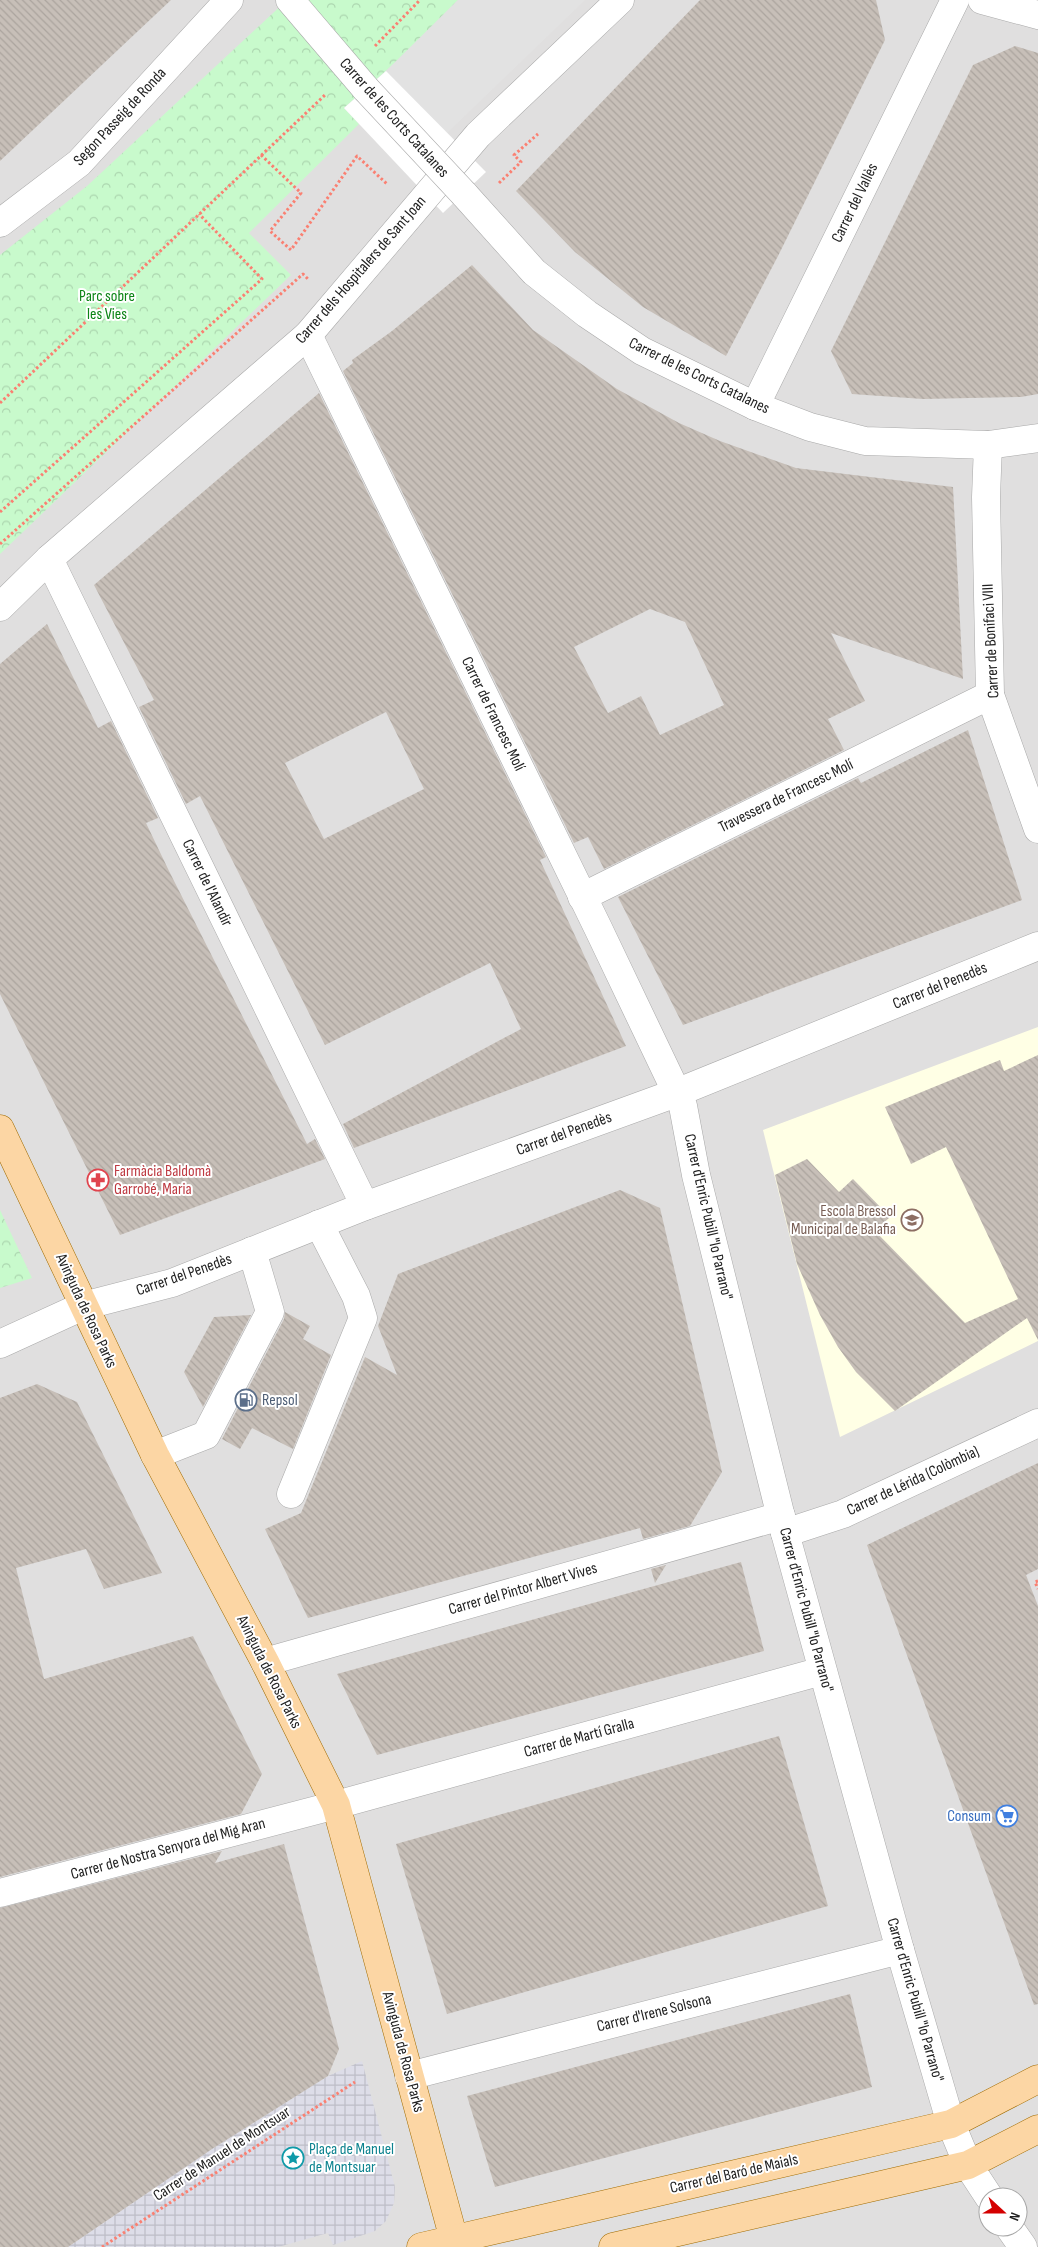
<svg xmlns="http://www.w3.org/2000/svg" width="1038" height="2247" font-family="'Sofia Sans Condensed',sans-serif">
<style>
.residential{fill:#e0dfdf;fill-rule:evenodd}
.education{fill:#ffffe5}
.park{fill:url(#park-crowns)}
.parking{fill:#e2e2e2}
.plaza{fill:url(#plaza-grid)}
.pier{fill:#fff}
.building{fill:url(#building-back-hatch);fill-rule:evenodd}
.lines{fill:none;stroke-linecap:round;stroke-linejoin:round}
.minor-casing{stroke:#a9a9a9;stroke-width:29}
.major-casing{stroke:#a06b00;stroke-width:29}
.path{stroke:#fa8072;stroke-width:3;stroke-dasharray:2.5 2.5;stroke-linecap:butt}
.minor{stroke:#fff;stroke-width:28}
.major{stroke:#fcd6a4;stroke-width:28}
.minor-bridge-casing{stroke:#a9a9a9;stroke-width:29;stroke-linecap:butt}
.minor-bridge{stroke:#fff;stroke-width:28}
.labels{text-anchor:middle;dominant-baseline:central;stroke-width:4;stroke-linejoin:round;paint-order:stroke}
.street-label{font-size:16px;fill:#222;stroke:#fff}
.park-label{font-size:16px;fill:#0c8416;stroke:#fff}
.health-label{font-size:16px;fill:#be3a42;stroke:#fff;text-anchor:start}
.education-label{font-size:16px;fill:#785e54;stroke:#fff;text-anchor:end}
.service-label{font-size:16px;fill:#4e5e75;stroke:#fff;text-anchor:start}
.shop-label{font-size:16px;fill:#366cbe;stroke:#fff;text-anchor:end}
.culture-label{font-size:16px;fill:#0d838f;stroke:#fff;text-anchor:start}
</style>
<defs>
<pattern id="park-crowns" width="20" height="18" patternUnits="userSpaceOnUse" patternTransform="scale(1.25)"><rect width="20" height="18" fill="#c8facc"/><path d="M2 6a3 3 0 1 1 6 0M12 15a3 3 0 1 1 6 0" fill="none" stroke="#acd6af"/></pattern>
<pattern id="plaza-grid" width="8" height="8" patternUnits="userSpaceOnUse" patternTransform="scale(1.25)"><rect width="8" height="8" fill="#dddde8"/><path d="M0 4h8M4 0v8" fill="none" stroke="#bdbdc7"/></pattern>
<pattern id="building-back-hatch" width="6" height="6" patternUnits="userSpaceOnUse" patternTransform="scale(1.25)"><rect width="6" height="6" fill="#c7bfb8"/><path d="M-1 5l2 2M0 0l6 6M5-1l2 2" fill="none" stroke="#aba49e"/></pattern>
</defs>
<rect width="100%" height="100%" fill="#f2efe9"/>
<path class="residential" d="M 0,0 L 1038,0 L 1038,2247 L 0,2247 ZM 988,2197 L 1018,2197 L 1018,2227 L 988,2227 Z"/>
<path class="education" d="M 1038,1027 L 1038,1341 L 840,1437 L 763,1130 Z"/>
<g class="park">
<path d="M 287,0 L 458,0 L 407,52 L 344,108 L 359,124 L 249,233 L 291,275 L 0,554 L 0,255 L 87,186 Z"/>
<path d="M 0,1210 L 32,1278 L 0,1288 Z"/>
</g>
<path class="parking" d="M 458,0 L 585,0 L 447,133 L 386,71 Z"/>
<path class="plaza" d="M 362,2061 L 395,2187 L 394,2203 L 386,2221 L 375,2231 L 333,2245 L 328,2233 L 278,2247 L 68,2247 L 212,2149 L 328,2076 Z"/>
<path class="pier" d="M 386,71 L 486,172 L 443,213 L 344,108 Z"/>
<g class="building">
<path d="M 0,0 L 171,0 L 0,161 Z"/>
<path d="M 700,0 L 876,0 L 885,40 L 778,256 L 726,356 L 643,307 L 575,252 L 516,191 Z"/>
<path d="M 1015,46 L 1038,53 L 1038,394 L 1021,397 L 923,399 L 852,394 L 831,351 L 973,65 Z"/>
<path d="M 472,265 L 533,330 L 617,389 L 679,423 L 720,441 L 796,468 L 953,487 L 963,679 L 831,633 L 865,701 L 828,719 L 844,750 L 604,869 L 588,837 L 574,843 L 343,371 L 353,363 L 352,360 L 392,331 ZM 650,609 L 685,622 L 724,705 L 660,735 L 641,696 L 608,713 L 574,647 Z"/>
<path d="M 319,393 L 546,857 L 540,860 L 626,1046 L 354,1148 L 343,1124 L 521,1029 L 490,963 L 325,1045 L 200,796 L 186,804 L 139,707 L 154,700 L 94,585 ZM 386,712 L 424,789 L 324,839 L 285,763 Z"/>
<path d="M 47,624 L 98,728 L 111,721 L 158,818 L 146,823 L 169,871 L 307,1144 L 315,1139 L 325,1159 L 120,1235 L 0,994 L 0,664 Z"/>
<path d="M 968,730 L 1022,900 L 683,1025 L 618,897 L 858,778 L 861,783 Z"/>
<path d="M 1038,1055 L 1038,1340 L 1027,1318 L 895,1411 L 856,1372 L 838,1347 L 820,1315 L 797,1264 L 775,1175 L 807,1159 L 839,1192 L 853,1179 L 890,1217 L 875,1231 L 965,1323 L 1018,1299 L 946,1147 L 911,1164 L 885,1107 L 1000,1060 L 1004,1071 Z"/>
<path d="M 620,1190 L 660,1208 L 722,1472 L 690,1526 L 643,1539 L 640,1528 L 308,1618 L 265,1529 L 301,1513 L 365,1357 L 397,1375 L 378,1326 L 398,1274 Z"/>
<path d="M 285,1312 L 310,1326 L 303,1339 L 331,1355 L 293,1449 L 252,1428 L 240,1449 L 222,1439 L 284,1319 Z"/>
<path d="M 251,1315 L 203,1407 L 184,1372 L 214,1317 Z"/>
<path d="M 37,1384 L 77,1402 L 162,1573 L 104,1589 L 86,1549 L 16,1568 L 44,1679 L 193,1636 L 262,1774 L 241,1814 L 0,1877 L 0,1398 Z"/>
<path d="M 1038,1463 L 1038,1569 L 1026,1575 L 1038,1606 L 1038,2004 L 1034,2005 L 867,1545 Z"/>
<path d="M 741,1562 L 764,1651 L 377,1755 L 337,1674 Z"/>
<path d="M 666,1565 L 655,1583 L 651,1569 Z"/>
<path d="M 779,1736 L 828,1906 L 447,2014 L 396,1844 Z"/>
<path d="M 284,1844 L 339,2049 L 328,2076 L 212,2149 L 68,2247 L 0,2247 L 0,1908 L 222,1851 L 215,1863 Z"/>
<path d="M 850,1994 L 872,2087 L 495,2187 L 467,2096 Z"/>
</g>
<g class="lines">
<g class="minor-casing">
<g id="minor">
<path d="M 290,0 L 366,89"/>
<path d="M 982,0 L 1038,15"/>
<path d="M 464,194 L 534,272 L 587,314 L 642,351 L 755,406 L 810,427 L 865,441 L 988,445 L 1038,438"/>
<path d="M 0,223 L 79,163 L 229,0"/>
<path d="M 308,335 L 598,928 L 683,1106 L 696,1175 L 785,1533 L 900,1950 L 951,2124 L 968,2165 L 989,2197"/>
<path d="M 755,406 L 955,0"/>
<path d="M 988,445 L 986,497 L 990,695 L 1038,829"/>
<path d="M 49,559 L 365,1206"/>
<path d="M 0,607 L 49,559 L 308,335 L 478,135 L 620,0"/>
<path d="M 582,897 L 990,695"/>
<path d="M 0,1344 L 83,1306 L 172,1283 L 365,1206 L 676,1093 L 1038,946"/>
<path d="M 155,1455 L 206,1435 L 270,1312 L 252,1251"/>
<path d="M 291,1494 L 363,1318 L 356,1296 L 319,1224"/>
<path d="M 785,1533 L 843,1514 L 1038,1423"/>
<path d="M 265,1662 L 781,1516"/>
<path d="M 0,1893 L 336,1805 L 822,1671"/>
<path d="M 409,2076 L 900,1950"/>
<path d="M 1009,2227 L 1023,2247"/>
</g>
</g>
<g class="major-casing">
<g id="major">
<path d="M 0,1129 L 155,1455 L 265,1662 L 336,1805 L 456,2247"/>
<path d="M 421,2247 L 951,2124 L 1038,2079"/>
<path d="M 613,2247 L 968,2165 L 1038,2129"/>
</g>
</g>
<g class="path">
<path d="M 375,46 L 420,0"/>
<path d="M 261,155 L 301,193 L 270,231 L 291,250 L 357,156 L 387,184"/>
<path d="M 499,183 L 521,162 L 514,155 L 538,134"/>
<path d="M 0,403 L 325,95"/>
<path d="M 0,512 L 262,279 L 199,214"/>
<path d="M 0,544 L 303,274 L 309,280"/>
<path d="M 1038,1581 L 1035,1582 L 1038,1589"/>
<path d="M 102,2247 L 355,2082"/>
</g>
<use href="#minor" class="minor"/>
<use href="#major" class="major"/>
<g class="minor-bridge-casing">
<path id="minor-bridge" d="M 366,89 L 464,194"/>
</g>
<use href="#minor-bridge" class="minor-bridge"/>
</g>
<defs>
<g id="pharmacy-ring" transform="scale(1.125)"><circle r="9.5" fill="#fff" stroke="#e0444e" stroke-width="1.5"/><path d="M-2-6h4v4h4v4h-4v4h-4v-4h-4v-4h4Z" fill="#e0444e"/></g>
<g id="school-ring" transform="scale(1.125)"><circle r="9.5" fill="#fff" stroke="#8d6e63" stroke-width="1.5"/><path d="M0-5L7-2L0 1L-7-2ZM-4 1L0 2.5L4 1V4Q0 6-4 4Z" fill="#8d6e63"/></g>
<g id="fuel-ring" transform="scale(1.125)"><circle r="9.5" fill="#fff" stroke="#5c6f8a" stroke-width="1.5"/><path d="M-5.5-6h7V0h2V4h1.3V-2.5L3-4.5l.8-.8L6-3V5H2.5V1h-1V6h-7ZM-4.2-4.7v3.2H.2V-4.7Z" fill="#5c6f8a"/></g>
<g id="supermarket-ring" transform="scale(1.125)"><circle r="9.5" fill="#fff" stroke="#3f7fe0" stroke-width="1.5"/><path d="M-6-5.5h2.5l.6 2H6L4.5 2H-2.5L-4.4-4H-6ZM-1.5 3.2a1.3 1.3 0 1 0 .1 0ZM3 3.2a1.3 1.3 0 1 0 .1 0Z" fill="#3f7fe0"/></g>
<g id="sight-ring" transform="scale(1.125)"><circle r="9.5" fill="#fff" stroke="#0f9aa8" stroke-width="1.5"/><path d="M0-6L1.8-2.2L6-1.7L2.9 1.2L3.7 5.4L0 3.3L-3.7 5.4L-2.9 1.2L-6-1.7L-1.8-2.2Z" fill="#0f9aa8"/></g>
</defs>
<g fill-rule="evenodd">
<use href="#pharmacy-ring" x="98" y="1180"/>
<use href="#school-ring" x="912" y="1220"/>
<use href="#fuel-ring" x="246" y="1400"/>
<use href="#supermarket-ring" x="1007" y="1816"/>
<use href="#sight-ring" x="293" y="2158"/>
</g>
<g class="labels">
<g class="street-label">
<text transform="translate(120 117) rotate(-47)">Segon Passeig de Ronda</text>
<text transform="translate(394 118) rotate(48)">Carrer de les Corts Catalanes</text>
<text transform="translate(855 203) rotate(-64)">Carrer del Vallès</text>
<text transform="translate(361 270) rotate(-49)">Carrer dels Hospitalers de Sant Joan</text>
<text transform="translate(699 376) rotate(26)">Carrer de les Corts Catalanes</text>
<text transform="translate(991 641) rotate(-93)">Carrer de Bonifaci VIII</text>
<text transform="translate(493 714) rotate(64)">Carrer de Francesc Molí</text>
<text transform="translate(786 796) rotate(-26)">Travessera de Francesc Molí</text>
<text transform="translate(207 883) rotate(64)">Carrer de l'Alandir</text>
<text transform="translate(940 986) rotate(-22)">Carrer del Penedès</text>
<text transform="translate(564 1134) rotate(-20)">Carrer del Penedès</text>
<text transform="translate(708 1217) rotate(77)">Carrer d'Enric Pubill "lo Parrano"</text>
<text transform="translate(184 1275) rotate(-19)">Carrer del Penedès</text>
<text transform="translate(86 1311) rotate(65)">Avinguda de Rosa Parks</text>
<text transform="translate(913 1481) rotate(-25)">Carrer de Lérida (Colòmbia)</text>
<text transform="translate(523 1589) rotate(-16)">Carrer del Pintor Albert Vives</text>
<text transform="translate(806 1610) rotate(75)">Carrer d'Enric Pubill "lo Parrano"</text>
<text transform="translate(269 1672) rotate(63)">Avinguda de Rosa Parks</text>
<text transform="translate(579 1738) rotate(-15)">Carrer de Martí Gralla</text>
<text transform="translate(168 1849) rotate(-15)">Carrer de Nostra Senyora del Mig Aran</text>
<text transform="translate(915 2000) rotate(74)">Carrer d'Enric Pubill "lo Parrano"</text>
<text transform="translate(654 2013) rotate(-14)">Carrer d'Irene Solsona</text>
<text transform="translate(403 2052) rotate(75)">Avinguda de Rosa Parks</text>
<text transform="translate(222 2154) rotate(-33)">Carrer de Manuel de Montsuar</text>
<text transform="translate(734 2174) rotate(-13)">Carrer del Baró de Maials</text>
</g>
<g class="park-label">
<text x="107" y="296">Parc sobre<tspan x="107" dy="18">les Vies</tspan></text>
</g>
<g class="health-label">
<text x="114" y="1171">Farmàcia Baldomà<tspan x="114" dy="18">Garrobé, Maria</tspan></text>
</g>
<g class="education-label">
<text x="896" y="1211">Escola Bressol<tspan x="896" dy="18">Municipal de Balafia</tspan></text>
</g>
<g class="service-label">
<text x="262" y="1400">Repsol</text>
</g>
<g class="shop-label">
<text x="991" y="1816">Consum</text>
</g>
<g class="culture-label">
<text x="309" y="2149">Plaça de Manuel<tspan x="309" dy="18">de Montsuar</tspan></text>
</g>
</g>
<g transform="translate(1003 2212) rotate(111)"><circle r="24" fill="#ffffff" stroke="#a7a7a7"/>
<path d="M0-4L9 19L0 12L-9 19Z" fill="#d40000"/>
<text y="-8" font-size="14" font-weight="bold" text-anchor="middle" fill="#222222">N</text>
</g>
</svg>
